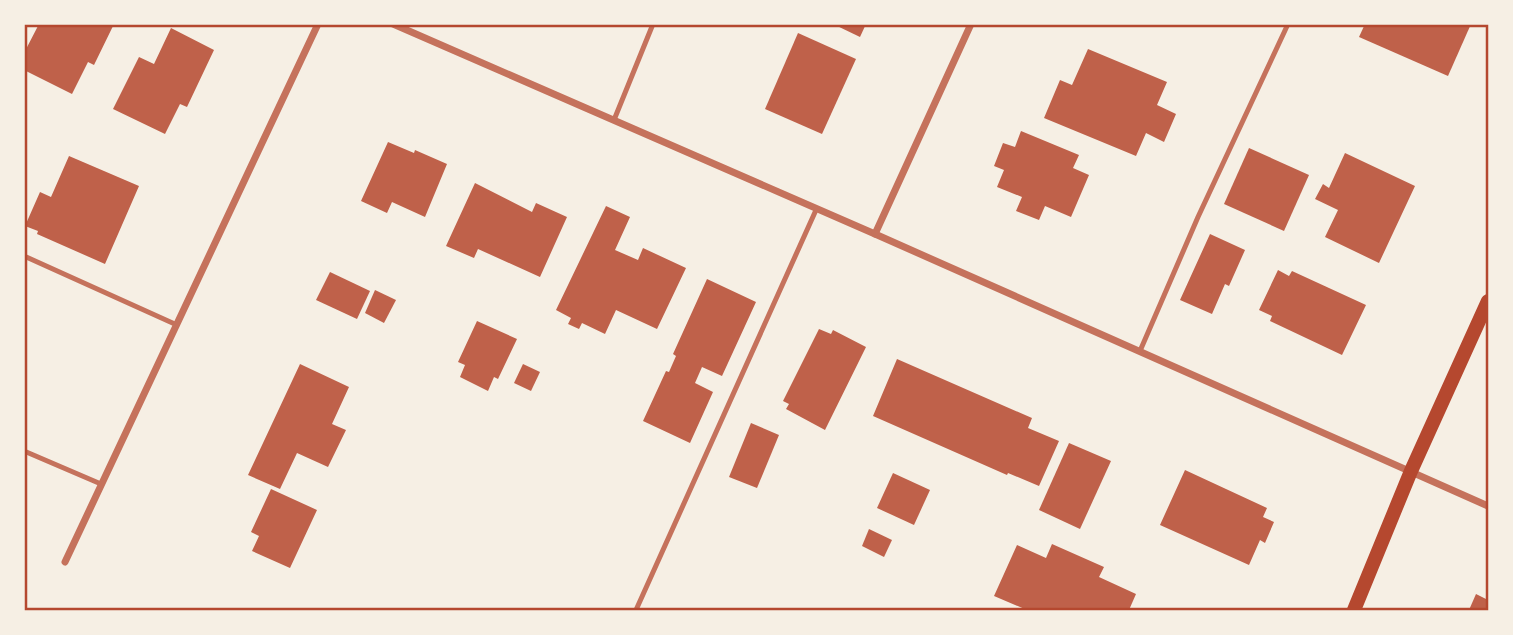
<svg xmlns="http://www.w3.org/2000/svg" width="1513" height="635" font-family="Rubik,sans-serif">
<style>
.building{fill:#bf614a}
.lines{fill:none;stroke-linecap:round;stroke-linejoin:round}
.service{stroke:#c5725c;stroke-width:5}
.minor{stroke:#c5725c;stroke-width:7}
.secondary{stroke:#b5482f;stroke-width:14}
.neatline{fill:none;stroke:#b5482f;stroke-width:2.5}
</style>
<rect width="100%" height="100%" fill="#f6efe4"/>
<g class="building">
<path d="M 39,24 L 114,24 L 94,65 L 88,62 L 72,94 L 24,70 L 24,53 Z"/>
<path d="M 833,24 L 866,24 L 860,37 Z"/>
<path d="M 1365,24 L 1471,24 L 1448,76 L 1359,37 Z"/>
<path d="M 171,28 L 214,50 L 187,107 L 180,104 L 165,134 L 113,109 L 139,57 L 154,64 Z"/>
<path d="M 798,33 L 856,59 L 822,134 L 765,109 Z"/>
<path d="M 1088,49 L 1167,82 L 1157,105 L 1176,114 L 1164,142 L 1146,133 L 1136,156 L 1044,118 L 1060,80 L 1072,85 Z"/>
<path d="M 1021,131 L 1079,155 L 1073,168 L 1089,175 L 1071,217 L 1045,206 L 1039,220 L 1016,211 L 1022,197 L 997,187 L 1004,170 L 994,166 L 1003,143 L 1015,147 Z"/>
<path d="M 388,142 L 414,153 L 415,150 L 447,164 L 425,217 L 392,202 L 387,213 L 361,201 Z"/>
<path d="M 1249,148 L 1309,175 L 1284,231 L 1224,204 Z"/>
<path d="M 1345,153 L 1415,186 L 1379,263 L 1325,237 L 1338,210 L 1315,199 L 1323,184 L 1329,188 Z"/>
<path d="M 69,156 L 139,186 L 105,264 L 37,234 L 38,231 L 25,226 L 40,192 L 51,197 Z"/>
<path d="M 475,183 L 532,212 L 536,203 L 567,217 L 540,277 L 478,249 L 474,258 L 446,246 Z"/>
<path d="M 606,206 L 630,217 L 615,250 L 638,260 L 643,248 L 686,268 L 657,329 L 616,310 L 605,334 L 582,323 L 579,329 L 568,324 L 571,318 L 556,310 Z"/>
<path d="M 1210,234 L 1245,250 L 1229,286 L 1225,284 L 1212,314 L 1180,300 Z"/>
<path d="M 1278,270 L 1289,276 L 1292,271 L 1366,305 L 1342,355 L 1270,321 L 1272,316 L 1259,310 Z"/>
<path d="M 330,272 L 370,291 L 357,319 L 316,300 Z"/>
<path d="M 707,279 L 756,302 L 722,376 L 702,367 L 695,383 L 713,392 L 690,443 L 643,421 L 666,371 L 669,372 L 676,356 L 673,354 Z"/>
<path d="M 375,290 L 396,300 L 384,323 L 365,313 Z"/>
<path d="M 477,321 L 517,339 L 498,379 L 494,377 L 488,391 L 460,377 L 465,365 L 458,362 Z"/>
<path d="M 819,329 L 831,334 L 833,330 L 866,347 L 825,430 L 786,409 L 789,404 L 783,401 Z"/>
<path d="M 897,359 L 1032,418 L 1028,428 L 1059,441 L 1039,486 L 1008,473 L 1007,475 L 873,416 Z"/>
<path d="M 300,364 L 349,387 L 332,424 L 346,430 L 328,467 L 297,453 L 280,489 L 248,475 Z"/>
<path d="M 523,364 L 540,372 L 531,391 L 514,383 Z"/>
<path d="M 751,423 L 779,435 L 757,488 L 729,477 Z"/>
<path d="M 1069,443 L 1111,461 L 1080,529 L 1039,510 Z"/>
<path d="M 1185,470 L 1267,508 L 1263,517 L 1274,522 L 1265,543 L 1260,540 L 1249,565 L 1160,525 Z"/>
<path d="M 893,473 L 930,490 L 914,525 L 877,508 Z"/>
<path d="M 271,489 L 317,510 L 290,568 L 252,551 L 259,536 L 251,532 Z"/>
<path d="M 869,529 L 892,540 L 884,557 L 862,546 Z"/>
<path d="M 1052,544 L 1104,567 L 1099,577 L 1136,594 L 1129,610 L 1027,610 L 994,596 L 1017,545 L 1046,558 Z"/>
<path d="M 1476,594 L 1488,600 L 1488,610 L 1469,610 Z"/>
</g>
<g class="lines">
<g class="service">
<path d="M 614,120 L 653,24"/>
<path d="M 24,256 L 177,325"/>
<path d="M 1140,351 L 1198,217 L 1288,24"/>
<path d="M 24,451 L 101,484"/>
<path d="M 636,610 L 816,210"/>
</g>
<g class="minor">
<path d="M 393,24 L 875,234 L 1488,506"/>
<path d="M 875,234 L 971,24"/>
<path d="M 65,562 L 318,24"/>
</g>
<path class="secondary" d="M 1354,610 L 1411,471 L 1488,301"/>
</g>
<rect width="1513" height="635" fill="none" stroke="#f6efe4" stroke-width="52"/>
<rect x="26" y="26" width="1461" height="583" class="neatline"/>
</svg>
